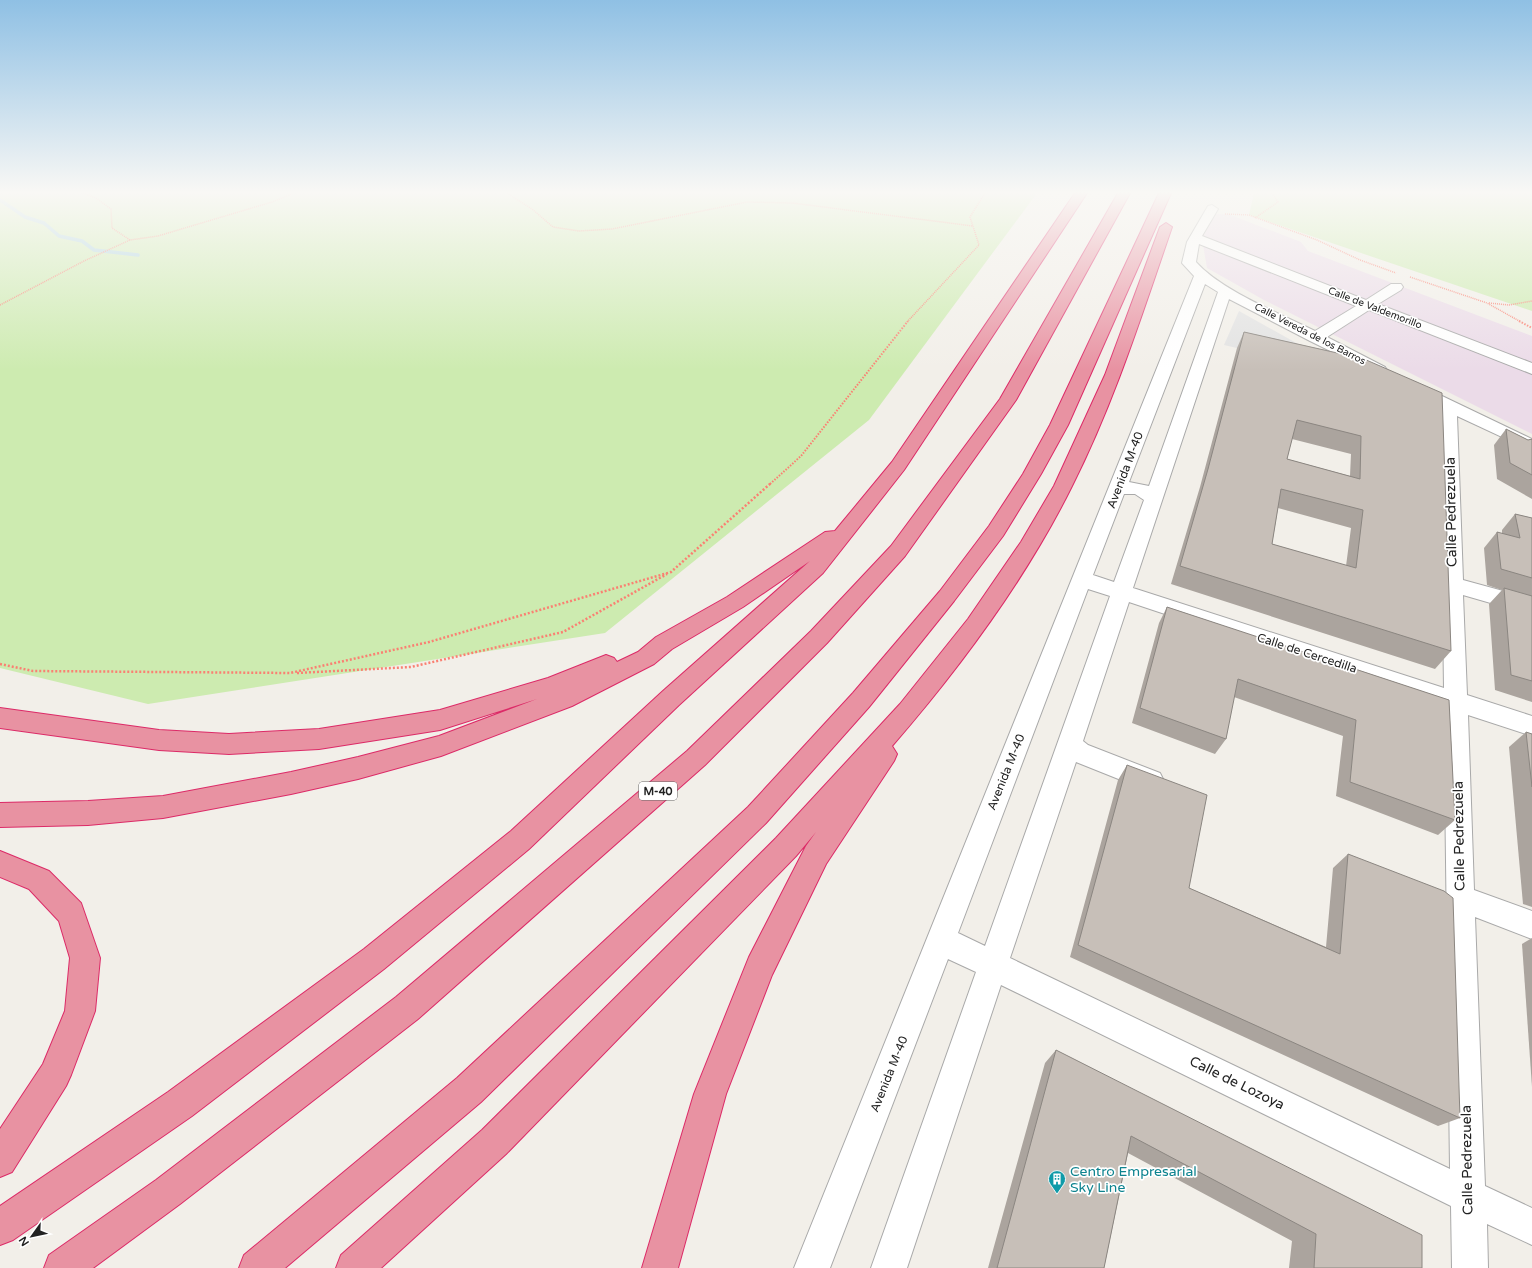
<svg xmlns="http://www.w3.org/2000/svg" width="1532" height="1268" font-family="'Varela Round',sans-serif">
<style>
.industrial{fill:#ebdbe8}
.grass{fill:#cdebb0}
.parking{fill:#e2e2e2}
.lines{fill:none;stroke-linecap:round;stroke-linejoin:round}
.stream{stroke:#aad3df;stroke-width:3.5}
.minor-casing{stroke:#a9a9a9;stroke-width:2}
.highway-casing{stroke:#dc2a67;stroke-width:2}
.path-far2{stroke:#fa8072;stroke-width:1.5;stroke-dasharray:1 1;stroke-linecap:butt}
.path-far1{stroke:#fa8072;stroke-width:2;stroke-dasharray:1.5 1.5;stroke-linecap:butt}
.path{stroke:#fa8072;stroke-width:2.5;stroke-dasharray:2 2;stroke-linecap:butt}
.minor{fill:#fff;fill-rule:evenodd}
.highway{fill:#e892a2;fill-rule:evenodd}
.wall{fill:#aba49e;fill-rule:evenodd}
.building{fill:#c7bfb8;stroke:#8b8681;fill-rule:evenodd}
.labels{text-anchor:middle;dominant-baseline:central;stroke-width:3.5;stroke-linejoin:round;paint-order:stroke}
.far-street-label{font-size:10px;fill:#222;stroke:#fff}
.shield{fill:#fff;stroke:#646464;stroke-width:1}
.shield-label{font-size:11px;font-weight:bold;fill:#222}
.street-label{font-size:12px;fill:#222;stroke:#fff}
.near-street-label{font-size:14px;fill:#222;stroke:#fff}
.near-culture-label{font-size:14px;fill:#0d838f;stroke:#fff;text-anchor:start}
</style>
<rect width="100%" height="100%" fill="#f2efe9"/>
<path class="industrial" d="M 1215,214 L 1228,214 L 1301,242 L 1308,251 L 1532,336 L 1532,434 L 1264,300 L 1207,268 L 1202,239 Z"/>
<g class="grass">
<path d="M 0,193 L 1037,193 L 869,420 L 605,633 L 148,704 L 0,668 Z"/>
<path d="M 1254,193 L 1532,193 L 1532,311 L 1249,215 Z"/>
</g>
<path class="parking" d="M 1239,311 L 1355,376 L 1224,345 Z"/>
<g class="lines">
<path class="stream" d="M 0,200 L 25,217 L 44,223 L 59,236 L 82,241 L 94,250 L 138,255"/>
<g class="minor-casing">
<path id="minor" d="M 1212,205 L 1218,209 L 1202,236 L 1366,300 L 1391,284 L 1401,284 L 1403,287 L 1401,290 L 1378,304 L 1532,363 L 1532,374 L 1369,310 L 1327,337 L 1385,367 L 1387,370 L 1385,373 L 1379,375 L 1310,341 L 1229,299 L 1133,588 L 1444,688 L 1440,407 L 1430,402 L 1428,399 L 1430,396 L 1436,394 L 1442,396 L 1532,439 L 1532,451 L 1457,416 L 1463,580 L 1532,599 L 1532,615 L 1463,595 L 1467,695 L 1532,716 L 1532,736 L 1468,715 L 1474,890 L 1532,911 L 1532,939 L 1475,917 L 1485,1186 L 1532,1208 L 1532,1245 L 1487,1224 L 1488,1268 L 1452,1268 L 1451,1206 L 1001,985 L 907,1268 L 871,1268 L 976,972 L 948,959 L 830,1268 L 794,1268 L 1194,276 L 1182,263 L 1187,242 L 1208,206 ZM 1199,244 L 1356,306 L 1315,331 C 1279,313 1222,291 1196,262 ZM 1205,284 L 1218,292 L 1149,486 L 1129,482 ZM 1124,494 L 1135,494 L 1144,500 L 1114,582 L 1093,575 ZM 1088,589 L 1110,596 L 985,946 L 958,933 ZM 1129,602 L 1444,707 L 1450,1169 L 1010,958 L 1076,762 L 1151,792 L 1160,789 L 1164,781 L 1160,773 L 1088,745 L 1083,741 Z"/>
</g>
<g class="highway-casing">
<g id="highway">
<path d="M 1075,193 L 1087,193 L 904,470 L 823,573 L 679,705 L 529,849 L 384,969 L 192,1116 L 13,1240 L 0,1245 L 0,1206 L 168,1092 L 364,949 L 511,831 L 663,691 L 810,561 L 743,607 L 672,649 L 654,664 L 572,706 L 441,756 L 358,779 L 291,794 L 163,818 L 88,825 L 0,827 L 0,803 L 88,801 L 163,796 L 291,772 L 358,757 L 439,736 L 537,699 L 440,730 L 319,749 L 229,754 L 159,750 L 0,728 L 0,708 L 159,730 L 229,734 L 319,729 L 440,710 L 548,678 L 606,655 L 614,658 L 617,662 L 638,652 L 656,637 L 727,597 L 825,532 L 835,531 L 892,462 Z"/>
<path d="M 1118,193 L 1130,193 L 1016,400 L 905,556 L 827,643 L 705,765 L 418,1019 L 180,1204 L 93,1268 L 44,1268 L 49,1255 L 156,1180 L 396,997 L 687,751 L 811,631 L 891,546 L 1000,399 Z"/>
<path d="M 1159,193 L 1171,193 L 1068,425 L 1041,474 L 1003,536 L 954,601 L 869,707 L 766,823 L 481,1102 L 285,1268 L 239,1268 L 244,1255 L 457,1078 L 748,807 L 853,693 L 940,591 L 989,526 L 1023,474 L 1050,425 Z"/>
<path d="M 1166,223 L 1172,227 C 1142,314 1114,403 1072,486 C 1027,577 959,669 892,746 L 897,754 L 894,761 L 826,864 L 772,975 L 726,1094 L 678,1268 L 642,1268 L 694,1094 L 749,957 L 806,846 L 816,832 L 796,856 L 506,1154 L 381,1268 L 336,1268 L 341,1255 L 482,1130 L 776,838 L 900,704 L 968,619 L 1021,542 L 1054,486 L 1105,375 L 1160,227 Z"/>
<path d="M 0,851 L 49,871 L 81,903 L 100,958 L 95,1011 L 71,1075 L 66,1086 L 12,1172 L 0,1177 L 0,1129 L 43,1064 L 65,1011 L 70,958 L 59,921 L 29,889 L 0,877 Z"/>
</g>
</g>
<g class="path-far2">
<path d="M 83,193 L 96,198 L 111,209 L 112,228 L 130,240"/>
<path d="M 507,193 L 532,209 L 553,227 L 579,231 L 612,229 L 747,202 L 792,203 L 973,226"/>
<path d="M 1225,214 L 1249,215 L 1317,240 L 1360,260 L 1396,273"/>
<path d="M 1255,218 L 1278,202 L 1272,193"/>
<path d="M 1410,277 L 1487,303 L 1521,322"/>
<path d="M 1489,303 L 1509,305 L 1532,301"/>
<path d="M 0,305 L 84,261 L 130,240 L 158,236 L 272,202 L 294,193"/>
<path d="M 907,322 L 979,245 L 970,217 L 985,193"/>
</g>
<g class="path-far1">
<path d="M 1519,321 L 1532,328"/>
<path d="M 770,484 L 801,456 L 908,321"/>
</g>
<g class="path">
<path d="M 0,664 L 33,671 L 290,673 L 429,642 L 671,572 L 771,483"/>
<path d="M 297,673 L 411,667 L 563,632 L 667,574"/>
</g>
<use href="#minor" class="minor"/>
<use href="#highway" class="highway"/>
</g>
<g class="wall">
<path d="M 1244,332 L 1364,359 L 1451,651 L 1435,669 L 1171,584 L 1200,487 L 1237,348 ZM 1292,439 L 1351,454 L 1350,476 L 1287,459 ZM 1278,508 L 1351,528 L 1346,566 L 1272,544 Z"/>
<path d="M 1506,429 L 1528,440 L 1532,439 L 1532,499 L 1497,479 L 1494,445 Z"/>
<path d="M 1515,514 L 1532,518 L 1532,702 L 1495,690 L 1489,604 L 1502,590 L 1487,585 L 1484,548 L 1497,532 L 1502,534 L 1502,530 Z"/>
<path d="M 1167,607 L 1449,700 L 1455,820 L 1438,835 L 1336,796 L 1343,736 L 1234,697 L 1226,739 L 1215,754 L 1132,723 L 1159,623 Z"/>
<path d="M 1526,732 L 1532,734 L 1532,907 L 1523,904 L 1509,747 Z"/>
<path d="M 1127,765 L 1189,888 L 1326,947 L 1333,868 L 1348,854 L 1460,1118 L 1438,1126 L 1070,957 L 1118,780 Z"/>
<path d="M 1532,938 L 1532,1087 L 1522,944 Z"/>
<path d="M 1056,1050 L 1422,1268 L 1289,1268 L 1292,1241 L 1128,1153 L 1104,1268 L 988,1268 L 1045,1063 Z"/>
</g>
<g class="building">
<path d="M 1244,332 L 1364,359 L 1442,393 L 1451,651 L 1180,566 L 1208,469 ZM 1297,420 L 1361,436 L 1360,479 L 1287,459 ZM 1281,489 L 1363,510 L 1356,568 L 1272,544 Z"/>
<path d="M 1506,429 L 1528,440 L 1532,439 L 1532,475 L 1510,463 Z"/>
<path d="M 1515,514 L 1532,518 L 1532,578 L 1501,569 L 1497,532 L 1520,538 Z"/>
<path d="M 1504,588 L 1532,596 L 1532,681 L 1511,675 Z"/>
<path d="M 1167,607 L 1449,700 L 1455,820 L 1350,782 L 1356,720 L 1238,679 L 1226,739 L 1140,708 Z"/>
<path d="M 1526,732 L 1532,734 L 1532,787 Z"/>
<path d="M 1127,765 L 1207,795 L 1189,888 L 1340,954 L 1348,854 L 1444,891 L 1453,898 L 1460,1118 L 1078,945 Z"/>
<path d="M 1056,1050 L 1422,1235 L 1422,1268 L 1314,1268 L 1316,1234 L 1131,1136 L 1104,1268 L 997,1268 Z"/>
</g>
<linearGradient id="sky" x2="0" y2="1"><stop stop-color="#8fc0e4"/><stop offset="0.52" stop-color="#f9f8f5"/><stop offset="1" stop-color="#f9f8f5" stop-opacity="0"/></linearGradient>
<rect width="1532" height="370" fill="url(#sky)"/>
<defs>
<g id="building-pin" transform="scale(0.9)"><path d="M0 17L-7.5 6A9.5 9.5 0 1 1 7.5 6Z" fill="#0f9aa8" stroke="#fff"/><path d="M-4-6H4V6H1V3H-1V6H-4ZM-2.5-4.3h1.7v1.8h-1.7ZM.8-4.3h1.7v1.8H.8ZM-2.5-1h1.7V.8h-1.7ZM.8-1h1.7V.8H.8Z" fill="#fff"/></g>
</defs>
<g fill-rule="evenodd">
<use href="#building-pin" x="1057" y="1179"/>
</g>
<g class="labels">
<g class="far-street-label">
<text transform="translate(1375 308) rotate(21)">Calle de Valdemorillo</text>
<text transform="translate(1310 334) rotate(27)">Calle Vereda de los Barros</text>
</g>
<rect class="shield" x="639" y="782" width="38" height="18" rx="3"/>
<g class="shield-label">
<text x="658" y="791">M-40</text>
</g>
<g class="street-label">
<text transform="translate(1125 470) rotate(-69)">Avenida M-40</text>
<text transform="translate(1307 653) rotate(18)">Calle de Cercedilla</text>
<text transform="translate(1006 772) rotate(-68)">Avenida M-40</text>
<text transform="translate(889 1074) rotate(-68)">Avenida M-40</text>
</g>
<g class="near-street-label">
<text transform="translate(1451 512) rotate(-91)">Calle Pedrezuela</text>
<text transform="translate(1459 836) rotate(-91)">Calle Pedrezuela</text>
<text transform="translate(1237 1083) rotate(26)">Calle de Lozoya</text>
<text transform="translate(1467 1160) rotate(-91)">Calle Pedrezuela</text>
</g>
<g class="near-culture-label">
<text x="1070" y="1171">Centro Empresarial<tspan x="1070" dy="16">Sky Line</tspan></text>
</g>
</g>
<g transform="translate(32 1236) rotate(237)" stroke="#ffffff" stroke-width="3" paint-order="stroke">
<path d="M0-3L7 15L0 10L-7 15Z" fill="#222222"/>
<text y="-6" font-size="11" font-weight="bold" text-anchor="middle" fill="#222222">N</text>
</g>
</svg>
